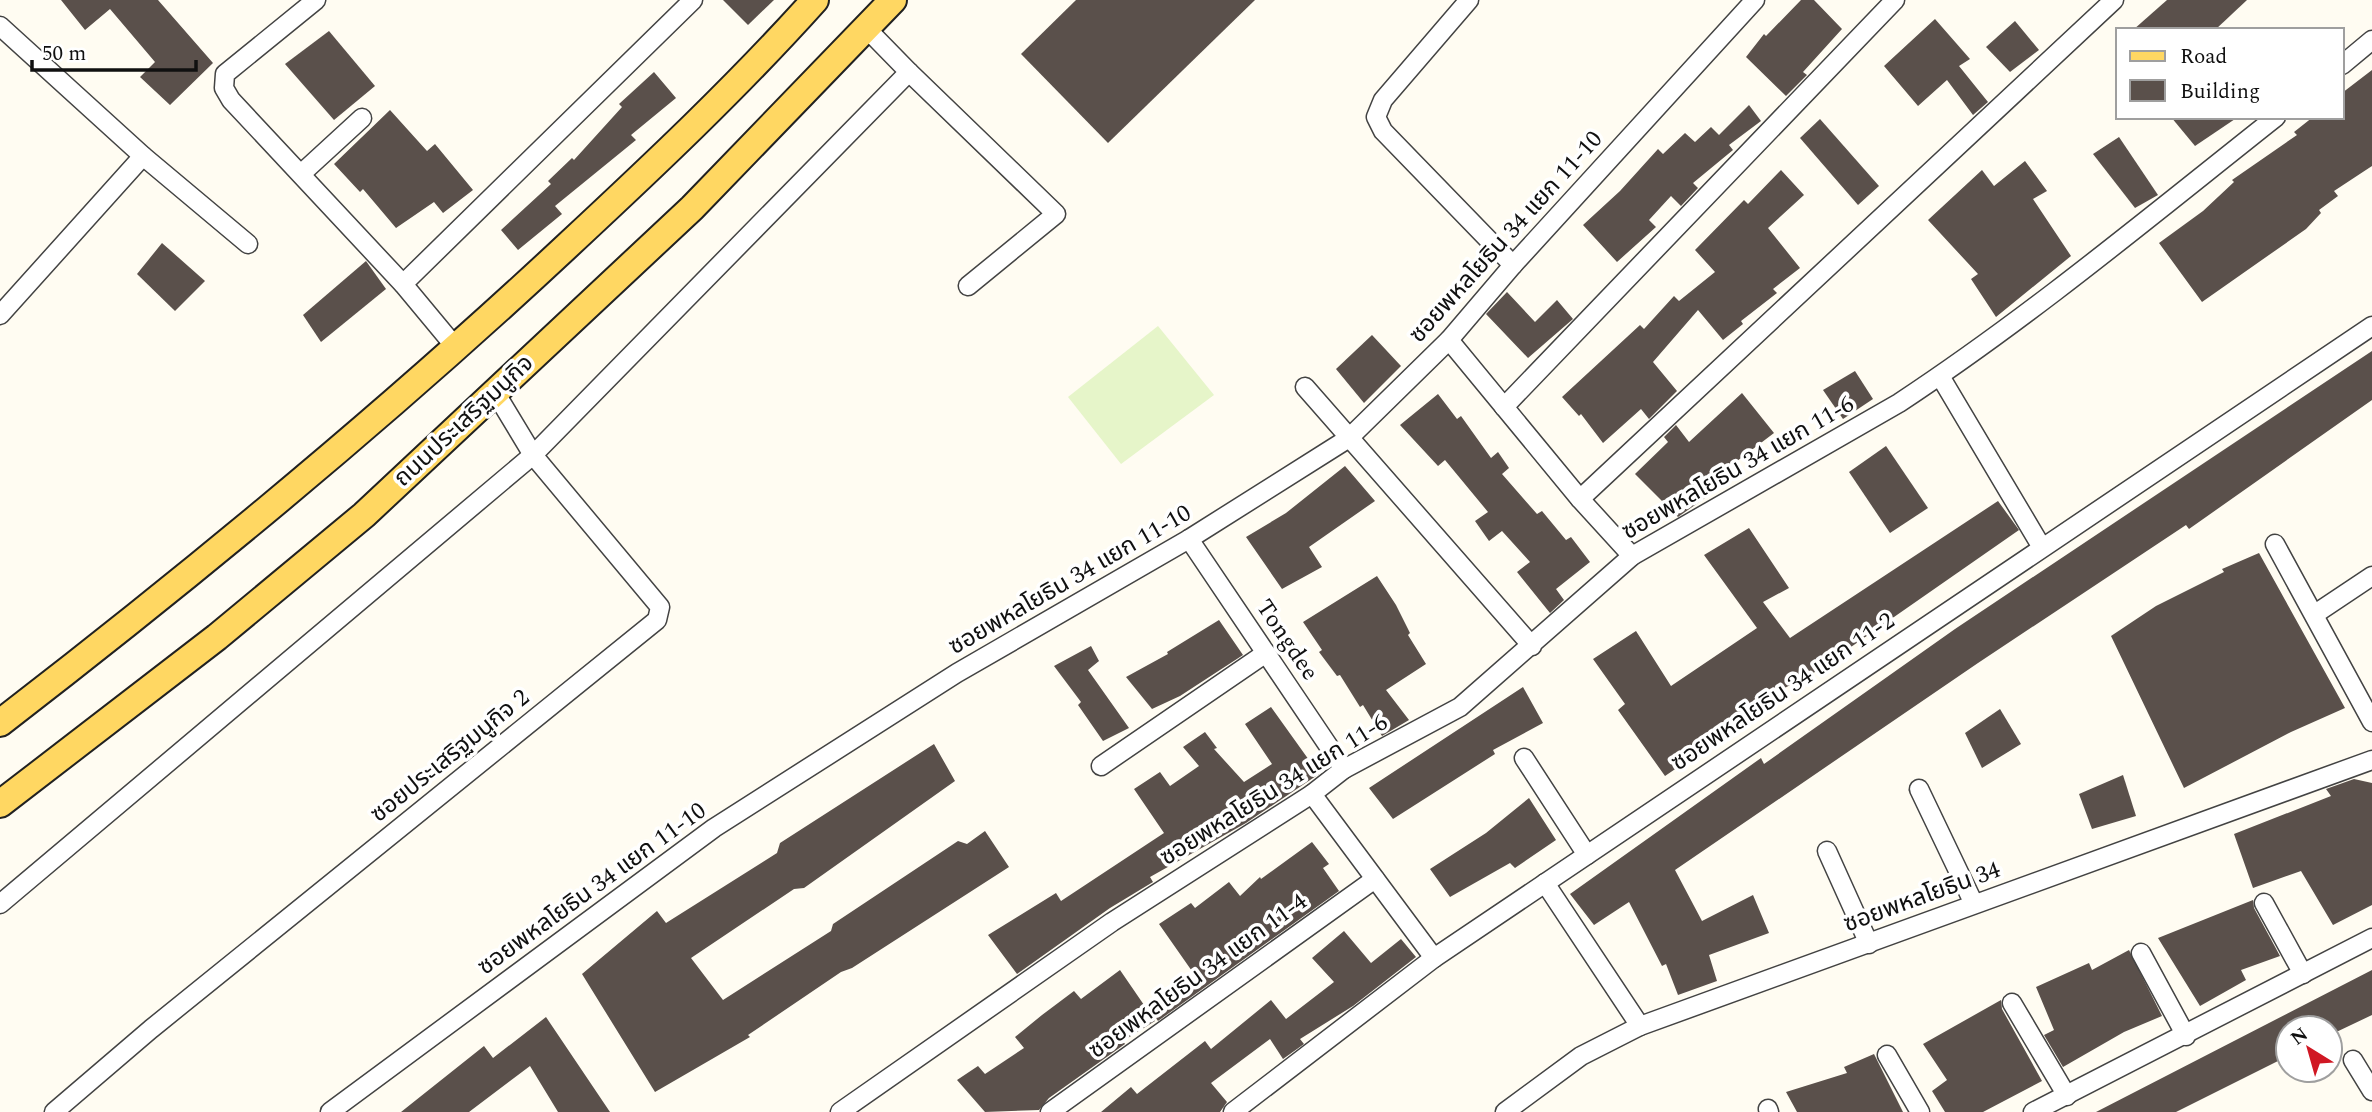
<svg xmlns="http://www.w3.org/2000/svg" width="2372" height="1112" font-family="Spectral,'Noto Sans Thai',serif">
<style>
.pitch{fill:#e6f5c9}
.building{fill:#5a504b}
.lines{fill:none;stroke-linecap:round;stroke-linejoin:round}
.minor-casing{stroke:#434343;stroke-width:21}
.primary-casing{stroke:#212121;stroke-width:30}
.minor{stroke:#fff;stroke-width:18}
.primary{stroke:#ffd762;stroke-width:26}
.labels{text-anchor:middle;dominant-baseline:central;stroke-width:7;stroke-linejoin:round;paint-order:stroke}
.street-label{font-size:24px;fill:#101010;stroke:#fff}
</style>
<rect width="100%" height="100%" fill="#fffcf2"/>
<path class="pitch" d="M 1158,326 L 1214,395 L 1121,464 L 1068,397 Z"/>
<g class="building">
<path d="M 61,0 L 158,0 L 213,63 L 170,105 L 140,77 L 155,62 L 110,9 L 85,30 Z"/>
<path d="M 723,0 L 774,0 L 748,25 Z"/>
<path d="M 1076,0 L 1255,0 L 1108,143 L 1021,54 Z"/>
<path d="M 1801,0 L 1814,0 L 1842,29 L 1803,72 L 1807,75 L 1786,96 L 1746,57 L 1764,34 L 1766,36 Z"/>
<path d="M 2167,0 L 2247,0 L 2215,30 L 2133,30 Z"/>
<path d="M 1935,19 L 1970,59 L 1959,66 L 1988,102 L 1973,115 L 1947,80 L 1918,106 L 1884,66 Z"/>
<path d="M 2015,21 L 2039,50 L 2010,72 L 1986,47 Z"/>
<path d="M 329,31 L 375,86 L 334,120 L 285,64 Z"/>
<path d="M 2372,70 L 2372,166 L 2334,191 L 2338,196 L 2319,210 L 2321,213 L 2306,229 L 2202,302 L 2159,243 L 2203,211 L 2234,182 L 2232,180 L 2297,135 L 2294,132 L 2313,117 L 2342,117 L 2342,93 Z"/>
<path d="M 654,72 L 676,98 L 631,135 L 636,140 L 555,206 L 562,214 L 518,250 L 501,230 L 551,184 L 548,181 L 572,158 L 574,160 L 622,107 L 619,104 Z"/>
<path d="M 1749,105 L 1761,121 L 1729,145 L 1733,150 L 1693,183 L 1698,188 L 1681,206 L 1671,196 L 1649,220 L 1656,227 L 1617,262 L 1583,225 L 1620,191 L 1658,149 L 1663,154 L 1685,133 L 1695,142 L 1711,127 L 1719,135 Z"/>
<path d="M 390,110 L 427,151 L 435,144 L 473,190 L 443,213 L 434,202 L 396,228 L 363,189 L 360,192 L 334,164 Z"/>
<path d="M 2171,117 L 2238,117 L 2195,146 Z"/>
<path d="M 1820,119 L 1879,186 L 1858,205 L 1800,138 Z"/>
<path d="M 2119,137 L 2158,195 L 2135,208 L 2093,154 Z"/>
<path d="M 2025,161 L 2047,191 L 2033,199 L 2071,256 L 1996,317 L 1971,279 L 1978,274 L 1928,220 L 1982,170 L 1994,186 Z"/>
<path d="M 1781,170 L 1804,195 L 1768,228 L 1800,268 L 1773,289 L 1777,293 L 1741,321 L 1743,324 L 1723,340 L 1698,310 L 1653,362 L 1677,391 L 1649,419 L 1641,409 L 1603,443 L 1581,414 L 1579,416 L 1562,397 L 1640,325 L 1644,329 L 1674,296 L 1679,301 L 1715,272 L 1695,250 L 1744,200 L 1748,204 Z"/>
<path d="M 162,243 L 205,281 L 175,311 L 137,274 Z"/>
<path d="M 366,261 L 386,289 L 321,342 L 303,315 Z"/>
<path d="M 1507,292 L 1535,322 L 1557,300 L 1573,319 L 1528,358 L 1486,314 Z"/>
<path d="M 1372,335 L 1401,366 L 1364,403 L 1336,369 Z"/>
<path d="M 2372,351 L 2372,400 L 2189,529 L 2186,525 L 1978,663 L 1675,870 L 1702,921 L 1753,895 L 1769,933 L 1709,955 L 1717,981 L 1678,995 L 1666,964 L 1662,966 L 1629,902 L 1594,925 L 1570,894 L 1761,758 L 1764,764 L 1955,629 Z"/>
<path d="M 1855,371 L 1873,399 L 1843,419 L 1823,390 Z"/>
<path d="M 1742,393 L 1774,433 L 1716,477 L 1722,486 L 1678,517 L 1635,474 L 1668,442 L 1664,437 L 1676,425 L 1689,442 Z"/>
<path d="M 1438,394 L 1457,419 L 1461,416 L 1491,458 L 1498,452 L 1509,468 L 1502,474 L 1537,514 L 1542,511 L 1566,540 L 1571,537 L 1590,562 L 1556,589 L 1564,600 L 1550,613 L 1517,572 L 1530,562 L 1502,531 L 1489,541 L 1475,521 L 1488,512 L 1445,460 L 1438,466 L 1400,425 Z"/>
<path d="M 1886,446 L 1928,508 L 1890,533 L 1849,472 Z"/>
<path d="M 1345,466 L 1375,501 L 1309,547 L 1322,567 L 1282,589 L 1246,537 L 1286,513 Z"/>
<path d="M 1998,501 L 2019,530 L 1815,672 L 1754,704 L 1759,712 L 1665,776 L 1618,710 L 1625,704 L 1593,659 L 1636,631 L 1671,686 L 1757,628 L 1704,555 L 1749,528 L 1789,588 L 1763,602 L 1790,638 Z"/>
<path d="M 2259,553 L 2345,708 L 2291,732 L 2184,788 L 2111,636 L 2156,606 L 2224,572 L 2222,569 Z"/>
<path d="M 1377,576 L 1396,605 L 1410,633 L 1408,635 L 1426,664 L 1386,690 L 1409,720 L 1382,736 L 1363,705 L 1360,707 L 1340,675 L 1337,676 L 1319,652 L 1322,650 L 1303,622 Z"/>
<path d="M 1219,620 L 1243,655 L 1180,696 L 1152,709 L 1126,677 L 1168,654 L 1167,652 Z"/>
<path d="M 1091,646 L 1099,661 L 1088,670 L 1129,728 L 1103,741 L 1078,705 L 1081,702 L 1054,666 Z"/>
<path d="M 1523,687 L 1543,723 L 1493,750 L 1495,754 L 1393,819 L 1369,788 Z"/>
<path d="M 1271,707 L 1319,774 L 1246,823 L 1150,877 L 1153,882 L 1110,908 L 1017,974 L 988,935 L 1056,893 L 1061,901 L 1164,833 L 1134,789 L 1160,772 L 1170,786 L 1199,766 L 1183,747 L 1205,732 L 1217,748 L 1214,749 L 1244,782 L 1272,764 L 1245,724 Z"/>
<path d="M 2000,709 L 2021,744 L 1982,768 L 1965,733 Z"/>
<path d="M 934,744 L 955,781 L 804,888 L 794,889 L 691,958 L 723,1000 L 831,931 L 833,924 L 958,841 L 967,844 L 985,831 L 1009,867 L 852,968 L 841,972 L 748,1035 L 750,1037 L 655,1092 L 582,974 L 657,911 L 666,923 L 777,853 L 780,843 Z"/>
<path d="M 2123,775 L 2136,816 L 2092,829 L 2079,794 Z"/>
<path d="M 2354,779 L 2372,783 L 2372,905 L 2333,925 L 2301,871 L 2253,888 L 2234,834 L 2331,796 L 2326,789 Z"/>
<path d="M 1529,798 L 1556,840 L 1515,868 L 1510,863 L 1450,897 L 1430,869 L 1486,833 Z"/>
<path d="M 1312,842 L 1329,864 L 1323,868 L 1339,891 L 1158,1021 L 1149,1008 L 1194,974 L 1159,924 L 1191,903 L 1195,908 L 1229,882 L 1240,896 L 1260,877 L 1261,879 Z"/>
<path d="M 2253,900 L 2254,908 L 2280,956 L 2241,970 L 2246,980 L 2200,1006 L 2158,938 Z"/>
<path d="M 1344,931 L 1371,963 L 1401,939 L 1416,957 L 1353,1006 L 1300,1039 L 1304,1044 L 1283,1059 L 1270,1039 L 1211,1083 L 1227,1102 L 1220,1112 L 1101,1112 L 1131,1087 L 1137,1094 L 1205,1041 L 1211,1049 L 1271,1000 L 1286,1019 L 1334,982 L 1312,958 Z"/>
<path d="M 2129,950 L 2162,1016 L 2124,1032 L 2063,1067 L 2044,1035 L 2054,1030 L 2036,987 L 2089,963 L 2092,970 Z"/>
<path d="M 1120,970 L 1155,1021 L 1123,1041 L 1125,1044 L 1049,1098 L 1039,1110 L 985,1112 L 957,1080 L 978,1066 L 985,1074 L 1024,1048 L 1015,1037 L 1042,1015 L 1074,991 L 1081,999 Z"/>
<path d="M 2372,970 L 2372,1015 L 2330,1035 L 2330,1028 L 2288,1028 L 2288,1056 L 2176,1112 L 2096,1112 Z"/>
<path d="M 2001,1000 L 2002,1009 L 2042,1081 L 1983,1112 L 1945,1112 L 1932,1091 L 1947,1080 L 1923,1044 Z"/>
<path d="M 546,1017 L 610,1112 L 558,1112 L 530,1066 L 469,1112 L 401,1112 L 484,1046 L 493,1058 Z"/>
<path d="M 1874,1054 L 1903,1112 L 1797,1112 L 1786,1092 L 1847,1073 L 1844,1067 Z"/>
</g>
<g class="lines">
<g class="minor-casing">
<g id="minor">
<path d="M 316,0 L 225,74 L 224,88 L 231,100 L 403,284 L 457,349"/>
<path d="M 1469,0 L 1383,100 L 1376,117 L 1383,131 L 1513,265"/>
<path d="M 0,26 L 143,156 L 248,244"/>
<path d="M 2342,65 L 2372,40"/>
<path d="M 909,72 L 1056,214 L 968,286"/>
<path d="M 301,174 L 362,118"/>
<path d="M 403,284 L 693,0"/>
<path d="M 0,315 L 143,156"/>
<path d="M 1449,340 L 1580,499 L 1632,556"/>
<path d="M 1940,376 L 2041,546"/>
<path d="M 1305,387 L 1532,646"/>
<path d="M 1504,407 L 1895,0"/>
<path d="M 1580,499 L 2114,0"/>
<path d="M 1189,539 L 1344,769"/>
<path d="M 2275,544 L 2372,722"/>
<path d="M 2315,614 L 2372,576"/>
<path d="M 1524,758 L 1587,855"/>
<path d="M 1101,766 L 1266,653"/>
<path d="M 1919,789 L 1974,904"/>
<path d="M 1312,794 L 1434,958"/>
<path d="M 1827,851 L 1869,944"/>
<path d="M 1545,883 L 1640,1026"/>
<path d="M 2264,903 L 2303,974"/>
<path d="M 0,904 L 533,455 L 909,72 L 866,28"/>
<path d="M 2141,953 L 2186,1036"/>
<path d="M 2012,1003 L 2067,1096"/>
<path d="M 1887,1055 L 1920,1112"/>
<path d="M 2353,1060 L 2372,1091"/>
<path d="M 1768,1109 L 1769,1112"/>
<path d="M 54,1112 L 151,1029 L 657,620 L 660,607 L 533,455 L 495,392"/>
<path d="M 330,1112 L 714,828 L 957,673 L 1189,539 L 1349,438 L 1449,340 L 1513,265 L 1755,0"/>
<path d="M 840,1112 L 1112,922 L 1312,794 L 1344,769 L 1460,707 L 1632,556 L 1899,403 C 2031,316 2152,215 2276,117"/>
<path d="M 1050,1112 L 1375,879"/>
<path d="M 1233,1112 L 1434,958 L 2372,326"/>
<path d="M 1505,1112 L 1581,1056 L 1640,1026 L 2372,760"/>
<path d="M 2033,1112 L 2372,938"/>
</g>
</g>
<g class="primary-casing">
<g id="primary">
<path d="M 0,723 C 196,572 386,415 566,247 C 652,167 737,87 815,0"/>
<path d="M 0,804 L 217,637 L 364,515 L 692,208 L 893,0"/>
</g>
</g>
<use href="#minor" class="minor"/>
<use href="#primary" class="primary"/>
</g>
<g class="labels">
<g class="street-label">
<text transform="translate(1506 237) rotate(-48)">ซอยพหลโยธิน 34 แยก 11-10</text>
<text transform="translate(464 421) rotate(-43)">ถนนประเสริฐมนูกิจ</text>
<text transform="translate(1738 468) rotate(-30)">ซอยพหลโยธิน 34 แยก 11-6</text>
<text transform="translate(1070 580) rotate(-30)">ซอยพหลโยธิน 34 แยก 11-10</text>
<text transform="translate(1287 640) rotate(56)">Tongdee</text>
<text transform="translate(1783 692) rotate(-34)">ซอยพหลโยธิน 34 แยก 11-2</text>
<text transform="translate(450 756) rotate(-39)">ซอยประเสริฐมนูกิจ 2</text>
<text transform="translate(1274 790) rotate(-32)">ซอยพหลโยธิน 34 แยก 11-6</text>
<text transform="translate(592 889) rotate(-36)">ซอยพหลโยธิน 34 แยก 11-10</text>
<text transform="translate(1922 897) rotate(-20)">ซอยพหลโยธิน 34</text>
<text transform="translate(1198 976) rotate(-36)">ซอยพหลโยธิน 34 แยก 11-4</text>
</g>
</g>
<rect x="2116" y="28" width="228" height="91" fill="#ffffff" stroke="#9f9f9f" stroke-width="2"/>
<rect x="2130" y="51" width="35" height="10" fill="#ffd762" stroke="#9f9f9f" stroke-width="2"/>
<text x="2180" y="63" font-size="21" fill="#101010">Road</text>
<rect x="2130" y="80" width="35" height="21" fill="#5a504b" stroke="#9f9f9f" stroke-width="2"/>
<text x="2180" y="98" font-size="21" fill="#101010">Building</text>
<g transform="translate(2309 1049) rotate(323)"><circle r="33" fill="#ffffff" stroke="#9f9f9f" stroke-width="2"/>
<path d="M0-5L12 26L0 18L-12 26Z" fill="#d01723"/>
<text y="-10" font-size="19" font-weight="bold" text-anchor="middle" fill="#101010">N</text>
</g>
<path d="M32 60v10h164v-10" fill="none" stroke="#101010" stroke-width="3.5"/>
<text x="42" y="60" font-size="21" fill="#101010" stroke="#ffffff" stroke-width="5" paint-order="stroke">50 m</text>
</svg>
